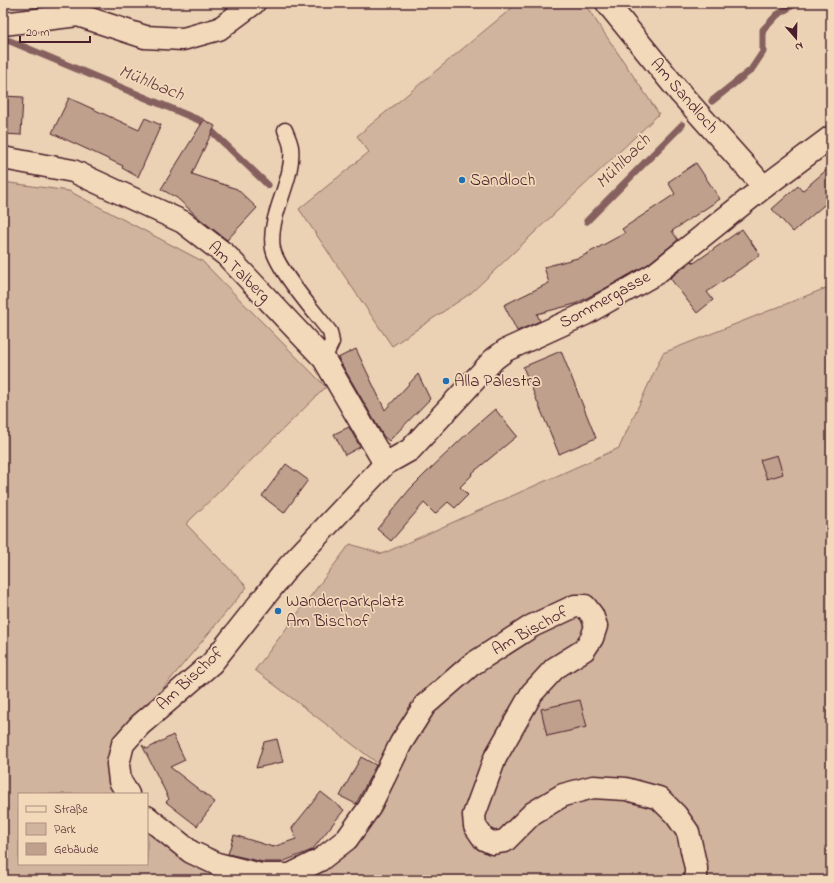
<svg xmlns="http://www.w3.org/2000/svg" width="834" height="883" font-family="'Indie Flower',sans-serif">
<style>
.green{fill:#d1b49d;stroke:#8e6a64}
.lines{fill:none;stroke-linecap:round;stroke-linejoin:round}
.stream{stroke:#86615e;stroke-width:7}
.building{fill:#bea08d;stroke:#4a1f2b}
.service-casing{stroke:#4a1f2b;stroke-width:17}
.minor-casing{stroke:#4a1f2b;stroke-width:25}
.service{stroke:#f2d9ba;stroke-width:14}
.minor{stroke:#f2d9ba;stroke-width:22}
.poi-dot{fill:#1f6fb2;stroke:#f2d9ba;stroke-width:1.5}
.labels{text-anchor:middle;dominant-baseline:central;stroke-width:3.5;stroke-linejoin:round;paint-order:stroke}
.street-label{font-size:17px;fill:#4a1f2b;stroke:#f2d9ba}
.poi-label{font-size:17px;fill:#4a1f2b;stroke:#f2d9ba;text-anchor:start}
.water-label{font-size:18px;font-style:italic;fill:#633a40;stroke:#f2d9ba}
</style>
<rect width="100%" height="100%" fill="#ebd2b4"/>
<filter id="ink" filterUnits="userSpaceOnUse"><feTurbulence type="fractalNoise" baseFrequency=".025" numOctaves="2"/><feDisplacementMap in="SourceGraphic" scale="8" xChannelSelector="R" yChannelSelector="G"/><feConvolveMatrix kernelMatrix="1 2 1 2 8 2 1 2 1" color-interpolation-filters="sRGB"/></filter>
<g filter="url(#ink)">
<g class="green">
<path d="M 518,3 L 584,3 L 659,114 L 471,293 L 392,346 L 299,209 L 369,152 L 357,136 Z"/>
<path d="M 3,182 L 69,191 L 202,261 L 326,387 L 186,524 L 247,587 L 121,739 L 135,794 L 19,794 L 19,864 L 147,864 L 147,806 L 210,867 L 248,880 L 3,880 Z"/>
<path d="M 831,286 L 831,880 L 296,880 L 350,821 L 381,766 L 255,670 L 350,544 L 382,554 L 619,448 L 663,353 Z"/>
</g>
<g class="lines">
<g class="stream">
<path d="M 3,40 L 10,41 L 201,121 L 268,185"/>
<path d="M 712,101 L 751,70 L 763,52 L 763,30 L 777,15 L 796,3"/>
<path d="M 587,221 L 682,125"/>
</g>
</g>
<g class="building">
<path d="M 3,96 L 23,97 L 21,135 L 3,134 Z"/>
<path d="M 69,98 L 139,130 L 145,118 L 161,125 L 138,177 L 122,168 L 123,166 L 52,133 Z"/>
<path d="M 204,120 L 215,126 L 192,174 L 237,189 L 257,208 L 227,240 L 200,219 L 177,198 L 161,189 Z"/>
<path d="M 696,163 L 720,199 L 672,231 L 678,240 L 648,264 L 604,289 L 575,304 L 537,314 L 540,321 L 517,331 L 504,305 L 549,283 L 544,267 L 581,257 L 625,233 L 622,229 L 675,194 L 668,182 Z"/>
<path d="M 831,166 L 831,199 L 793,232 L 772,209 L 798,186 L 802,191 Z"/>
<path d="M 742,229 L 760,255 L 707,292 L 713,300 L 697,313 L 670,278 L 692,261 L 694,263 Z"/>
<path d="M 356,349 L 385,410 L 418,374 L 430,399 L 389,441 L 384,437 L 338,358 Z"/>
<path d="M 561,351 L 596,438 L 559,454 L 523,367 Z"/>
<path d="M 495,409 L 517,436 L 471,474 L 472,475 L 460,487 L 468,495 L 455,508 L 448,502 L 435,514 L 424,503 L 391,541 L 377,529 L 410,489 L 427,472 L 473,428 Z"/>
<path d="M 349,427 L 360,447 L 345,455 L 334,434 Z"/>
<path d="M 777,455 L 783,474 L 767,479 L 760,460 Z"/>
<path d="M 286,464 L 308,480 L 284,513 L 262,496 Z"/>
<path d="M 580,700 L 587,727 L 547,736 L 541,709 Z"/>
<path d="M 173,735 L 185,760 L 170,767 L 215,802 L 197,826 L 166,802 L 169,799 L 142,745 L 147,749 Z"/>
<path d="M 277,739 L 283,762 L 256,768 L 264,742 Z"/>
<path d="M 361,757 L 376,765 L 356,804 L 340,796 Z"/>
<path d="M 321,792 L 344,810 L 312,850 L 282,862 L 263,862 L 228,854 L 234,835 L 273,847 L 296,839 L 292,828 Z"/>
</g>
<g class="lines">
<g class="service-casing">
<path id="service" d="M 285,130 C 287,135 290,141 291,147 C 295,181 267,215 273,249 C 277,269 316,314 330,332 L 332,342 L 324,359"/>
</g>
<g class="minor-casing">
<g id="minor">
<path d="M 607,3 L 681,94 L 764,187"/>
<path d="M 3,24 L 78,15 L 145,37 L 183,39 L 219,29 L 254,3"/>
<path d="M 3,158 L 73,171 L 183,222 L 226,255 L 324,359 L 385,464"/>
<path d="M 128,794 L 120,781 L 118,764 L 123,744 L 140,725 L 212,663 L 289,566 L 385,464 L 410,450 L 494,359 L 506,350 L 585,314 L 655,274 L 764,187 L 831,137"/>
<path d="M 147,817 L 191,852 L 217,864 L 261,875 L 290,875 L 320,860 L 347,839 L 369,808 L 401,743 L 425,705 L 471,665 L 532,626 L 575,606 L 585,606 L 592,615 L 596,626 L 592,638 L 584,650 L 555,668 L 532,693 L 495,758 L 474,815 L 475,826 L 484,839 L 493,843 L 505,841 L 533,813 L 563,795 L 593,787 L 626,789 L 659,798 L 676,815 L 688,832 L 696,868 L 696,880"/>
</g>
</g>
<use href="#service" class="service"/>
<use href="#minor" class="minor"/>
</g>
</g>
<g class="poi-dot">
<circle cx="462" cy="180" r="4"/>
<circle cx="446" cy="381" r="4"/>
<circle cx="278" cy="611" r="4"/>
</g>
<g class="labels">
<g class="street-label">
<text transform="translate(684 96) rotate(49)">Am Sandloch</text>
<text transform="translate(239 272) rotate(44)">Am Talberg</text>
<text transform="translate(605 300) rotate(-29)">Sommergasse</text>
<text transform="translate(530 631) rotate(-29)">Am Bischof</text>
<text transform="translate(190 679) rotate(-43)">Am Bischof</text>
</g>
<g class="poi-label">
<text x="470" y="180">Sandloch</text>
<text x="454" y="381">Alla Palestra</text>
<text x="286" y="601">Wanderparkplatz<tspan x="286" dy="20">Am Bischof</tspan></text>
</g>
<g class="water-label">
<text transform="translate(151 84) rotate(22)">Mühlbach</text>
<text transform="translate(624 162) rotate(-45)">Mühlbach</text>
</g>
</g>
<rect width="834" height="883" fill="none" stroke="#f2d9ba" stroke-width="16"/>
<rect x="8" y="8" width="818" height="867" fill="none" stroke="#4a1f2b" stroke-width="1.5" filter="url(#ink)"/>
<rect x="18" y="793" width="130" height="72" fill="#f2d9ba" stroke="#af8f81"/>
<rect x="26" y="806" width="20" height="6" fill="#f2d9ba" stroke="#af8f81"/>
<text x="54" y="813" font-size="12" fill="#4a1f2b">Straße</text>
<rect x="26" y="823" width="20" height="12" fill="#d1b49d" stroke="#af8f81"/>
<text x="54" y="833" font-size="12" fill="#4a1f2b">Park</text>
<rect x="26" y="843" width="20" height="12" fill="#bea08d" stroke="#af8f81"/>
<text x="54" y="853" font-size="12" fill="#4a1f2b">Gebäude</text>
<g transform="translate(796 38) rotate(160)" stroke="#f2d9ba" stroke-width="3" paint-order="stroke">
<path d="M0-3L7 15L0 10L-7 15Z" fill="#4a1f2b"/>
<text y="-6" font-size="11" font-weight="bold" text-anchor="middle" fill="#4a1f2b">N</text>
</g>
<path d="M20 36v6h70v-6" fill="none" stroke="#4a1f2b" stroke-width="2"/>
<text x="26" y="36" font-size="12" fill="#4a1f2b" stroke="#f2d9ba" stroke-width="3" paint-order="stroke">20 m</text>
</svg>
